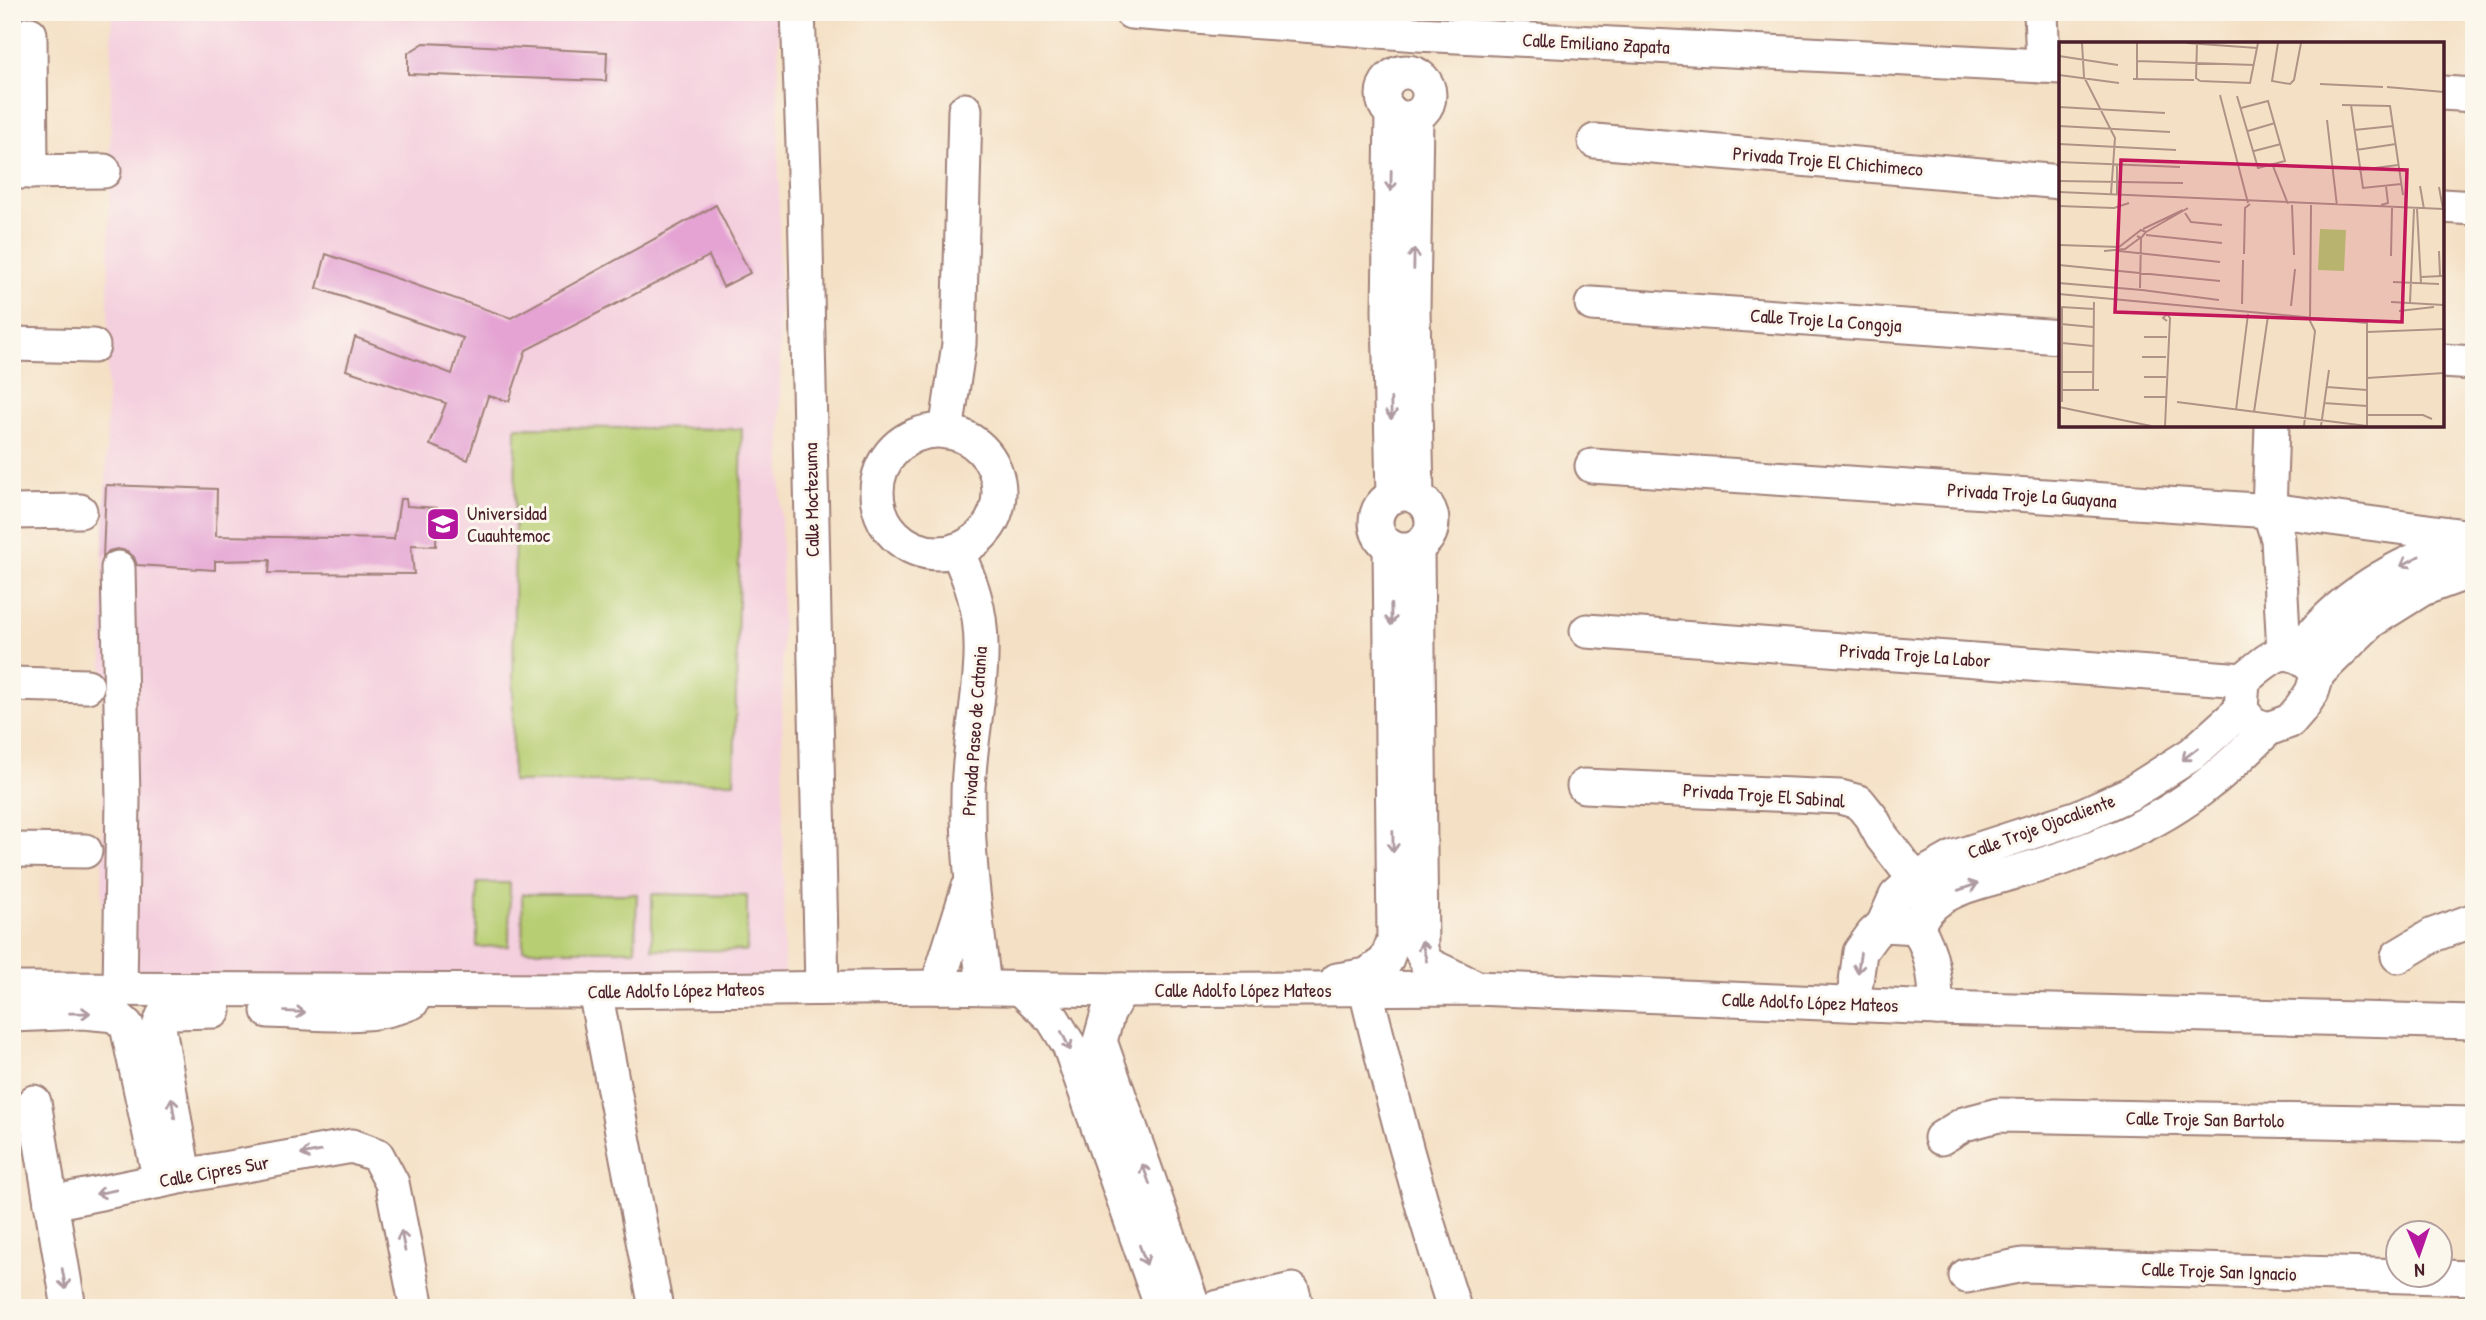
<svg xmlns="http://www.w3.org/2000/svg" width="2486" height="1320" font-family="'Patrick Hand',sans-serif">
<style>
.built{fill:#f4cfde}
.pitch{fill:#b7ce72;stroke:#80764e;stroke-width:2}
.building{fill:#e4a3d3}
.lines{fill:none;stroke-linecap:round;stroke-linejoin:round}
.minor-casing{stroke:#9f8078;stroke-width:37}
.minor{stroke:#fff;stroke-width:33}
.oneway{stroke:#ae9aa0}
.labels{text-anchor:middle;dominant-baseline:central;stroke-width:6;stroke-linejoin:round;paint-order:stroke}
.street-label{font-size:19px;fill:#4a1f2b;stroke:#fbf7ec}
.poi-label{font-size:19px;fill:#4a1f2b;stroke:#fbf7ec;text-anchor:start}
.inset-road{fill:none;stroke:#b09387;stroke-width:2}
.view{fill:#c2185b;fill-opacity:0.15;stroke:#c2185b;stroke-width:3.5}
.inset-edge{fill:none;stroke:#4a1f2b;stroke-width:3.5}
</style>
<rect width="100%" height="100%" fill="#fbf7ec"/>
<filter id="ink" filterUnits="userSpaceOnUse"><feTurbulence type="fractalNoise" baseFrequency=".0143" numOctaves="2"/><feDisplacementMap in="SourceGraphic" scale="14" xChannelSelector="R" yChannelSelector="G"/><feConvolveMatrix kernelMatrix="1 2 1 2 8 2 1 2 1" color-interpolation-filters="sRGB"/></filter>
<filter id="wash" filterUnits="userSpaceOnUse"><feTurbulence type="fractalNoise" baseFrequency=".00686" numOctaves="4" result="noise"/><feDisplacementMap in="SourceGraphic" scale="28" xChannelSelector="R" yChannelSelector="G"/><feGaussianBlur stdDeviation="1.57" result="paint"/><feColorMatrix in="noise" values="0 0 0 0 0 0 0 0 0 0 0 0 0 0 0 0 0 1.4 0 .05"/><feComposite in="paint" operator="in"/></filter>
<g filter="url(#wash)">
<rect width="100%" height="100%" fill="#f4e0c4"/>
<path class="built" d="M 112,12 L 778,12 L 784,989 L 102,989 L 103,564 L 106,485 Z"/>
<g class="pitch">
<path d="M 516,427 L 742,429 L 734,782 L 512,782 Z"/>
<path d="M 477,883 L 510,883 L 509,946 L 477,947 Z"/>
<path d="M 522,894 L 637,894 L 635,950 L 523,950 Z"/>
<path d="M 652,894 L 747,896 L 747,951 L 652,949 Z"/>
</g>
<g id="blocks">
<g class="building">
<path d="M 424,43 L 607,52 L 606,81 L 408,74 L 408,53 Z"/>
<path d="M 716,205 L 750,273 L 723,287 L 709,256 L 526,350 L 509,401 L 488,396 L 468,460 L 430,445 L 446,403 L 346,370 L 355,337 L 452,374 L 463,338 L 317,288 L 326,254 L 511,318 Z"/>
<path d="M 106,485 L 217,489 L 216,536 L 394,539 L 400,499 L 406,499 L 407,506 L 437,508 L 436,546 L 411,545 L 414,574 L 269,573 L 270,560 L 215,561 L 215,570 L 137,565 L 134,557 L 127,551 L 117,549 L 109,551 L 103,557 Z"/>
</g>
</g>
</g>
<g filter="url(#ink)">
<use href="#blocks" fill-opacity="0" stroke="#9f8078" stroke-width="2"/>
<g class="lines">
<g class="minor-casing">
<g id="minor">
<path d="M 798,12 L 805,199 L 822,988"/>
<path d="M 1131,12 L 1418,34 L 2061,67"/>
<path d="M 2041,12 L 2043,66"/>
<path d="M 30,34 L 31,172"/>
<circle cx="1406" cy="95" r="23"/>
<path d="M 2442,93 L 2474,95"/>
<path d="M 1392,113 L 1389,311 L 1393,497"/>
<path d="M 1416,116 L 1413,310 L 1417,498"/>
<path d="M 1595,141 L 2061,182"/>
<path d="M 12,172 L 104,171"/>
<path d="M 2442,206 L 2474,208"/>
<path d="M 1592,304 L 2061,337"/>
<path d="M 12,344 L 93,346"/>
<path d="M 2442,361 L 2474,363"/>
<path d="M 2272,425 L 2269,511 L 2278,539 L 2284,652"/>
<circle cx="938" cy="492" r="61"/>
<path d="M 946,432 L 959,344 L 965,110"/>
<path d="M 1592,466 L 2286,512 L 2472,537"/>
<circle cx="1404" cy="522" r="28"/>
<path d="M 12,512 L 80,511"/>
<path d="M 1417,547 L 1421,950 L 1427,964 L 1471,985"/>
<path d="M 957,550 C 963,565 970,580 974,595 C 993,658 968,731 968,796 C 967,860 977,924 984,987"/>
<path d="M 118,568 L 123,799 L 120,989"/>
<path d="M 1587,631 L 2243,680"/>
<path d="M 2296,654 C 2341,595 2396,564 2465,540"/>
<path d="M 2318,673 C 2285,639 2274,655 2243,680 L 2241,710 L 2253,724 L 2268,729 L 2290,721 L 2302,707 L 2312,692 L 2318,673 L 2371,621 L 2422,589 L 2474,570"/>
<path d="M 12,684 L 87,686"/>
<path d="M 1584,786 L 1840,797 L 1859,802 L 1871,817 L 1882,837 L 1928,896"/>
<path d="M 12,850 L 85,851"/>
<path d="M 1883,925 L 1896,896 L 1914,880 L 1955,857 L 2078,817 L 2131,793 L 2192,754 L 2241,710"/>
<path d="M 1917,927 C 1931,889 1981,882 2016,872 C 2085,853 2153,829 2209,783 C 2230,767 2249,747 2268,729"/>
<path d="M 2398,956 L 2433,935 L 2474,920"/>
<path d="M 1337,980 L 1367,975 L 1386,961 L 1394,940 L 1390,547"/>
<path d="M 937,987 L 968,889"/>
<path d="M 12,989 L 595,991 L 937,987 L 1121,990 L 1476,988 L 1937,1008 L 2474,1022"/>
<path d="M 1022,990 L 1053,1019 L 1069,1045 L 1162,1308"/>
<path d="M 1121,990 L 1108,1013 L 1100,1041 L 1194,1308"/>
<path d="M 1366,990 C 1391,1097 1420,1203 1454,1308"/>
<path d="M 595,991 L 656,1308"/>
<path d="M 1853,1004 L 1860,952 L 1873,934 L 1883,925 L 1917,927 C 1933,953 1935,977 1937,1008"/>
<path d="M 268,1011 C 315,1012 368,1021 412,1002"/>
<path d="M 12,1015 L 84,1012 L 115,1015 L 127,1026 L 160,1181"/>
<path d="M 34,1102 L 69,1308"/>
<path d="M 1941,1138 L 1964,1124 L 1998,1115 L 2474,1124"/>
<path d="M 184,1176 L 159,1027 L 163,1016 L 173,1012 L 214,1011"/>
<path d="M 51,1203 L 184,1176 L 352,1146 L 377,1155 L 392,1183 L 417,1308"/>
<path d="M 1966,1276 L 2023,1265 L 2474,1278"/>
<path d="M 1215,1308 L 1292,1290 L 1297,1308"/>
</g>
</g>
<use href="#minor" class="minor"/>
</g>
<defs><path id="oneway-shaft" d="M-6 0H5M1.5-3L5.5 0L1.5 3" fill="none" stroke-width="1.6" stroke-linecap="round" stroke-linejoin="round" transform="scale(1.75)"/></defs>
<g class="oneway">
<use href="#oneway-shaft" transform="translate(1391 181) rotate(91)"/>
<use href="#oneway-shaft" transform="translate(1414 259) rotate(-89)"/>
<use href="#oneway-shaft" transform="translate(1391 409) rotate(89)"/>
<use href="#oneway-shaft" transform="translate(2410 561) rotate(151)"/>
<use href="#oneway-shaft" transform="translate(1391 615) rotate(89)"/>
<use href="#oneway-shaft" transform="translate(2190 754) rotate(143)"/>
<use href="#oneway-shaft" transform="translate(1393 842) rotate(89)"/>
<use href="#oneway-shaft" transform="translate(1968 887) rotate(-19)"/>
<use href="#oneway-shaft" transform="translate(1424 951) rotate(-104)"/>
<use href="#oneway-shaft" transform="translate(1859 963) rotate(98)"/>
<use href="#oneway-shaft" transform="translate(295 1012) rotate(2)"/>
<use href="#oneway-shaft" transform="translate(80 1013) rotate(-1)"/>
<use href="#oneway-shaft" transform="translate(1066 1041) rotate(64)"/>
<use href="#oneway-shaft" transform="translate(173 1108) rotate(-99)"/>
<use href="#oneway-shaft" transform="translate(311 1153) rotate(170)"/>
<use href="#oneway-shaft" transform="translate(1146 1174) rotate(-110)"/>
<use href="#oneway-shaft" transform="translate(106 1192) rotate(169)"/>
<use href="#oneway-shaft" transform="translate(403 1241) rotate(-101)"/>
<use href="#oneway-shaft" transform="translate(1143 1255) rotate(70)"/>
<use href="#oneway-shaft" transform="translate(64 1279) rotate(80)"/>
</g>
</g>
<defs>
<g id="university-square" transform="scale(1.75)"><rect x="-9" y="-9" width="18" height="18" rx="4" fill="#b5179e" stroke="#fbf7ec"/><path d="M0-5L7-2L0 1L-7-2ZM-4 1L0 2.5L4 1V4Q0 6-4 4Z" fill="#fff"/></g>
</defs>
<g fill-rule="evenodd">
<use href="#university-square" x="443" y="524"/>
</g>
<g class="labels">
<g class="street-label">
<text transform="translate(1596 43) rotate(3)">Calle Emiliano Zapata</text>
<text transform="translate(1828 161) rotate(5)">Privada Troje El Chichimeco</text>
<text transform="translate(1826 320) rotate(4)">Calle Troje La Congoja</text>
<text transform="translate(2032 495) rotate(4)">Privada Troje La Guayana</text>
<text transform="translate(811 500) rotate(-91)">Calle Moctezuma</text>
<text transform="translate(1915 655) rotate(4)">Privada Troje La Labor</text>
<text transform="translate(974 731) rotate(-86)">Privada Paseo de Catania</text>
<text transform="translate(1764 795) rotate(4)">Privada Troje El Sabinal</text>
<text transform="translate(2041 826) rotate(-20)">Calle Troje Ojocaliente</text>
<text transform="translate(676 990) rotate(-1)">Calle Adolfo López Mateos</text>
<text x="1243" y="990">Calle Adolfo López Mateos</text>
<text transform="translate(1810 1002) rotate(2)">Calle Adolfo López Mateos</text>
<text transform="translate(2205 1119) rotate(1)">Calle Troje San Bartolo</text>
<text transform="translate(214 1171) rotate(-10)">Calle Cipres Sur</text>
<text transform="translate(2219 1271) rotate(2)">Calle Troje San Ignacio</text>
</g>
<g class="poi-label">
<text x="467" y="513">Universidad<tspan x="467" dy="22">Cuauhtemoc</tspan></text>
</g>
</g>
<g transform="translate(2059 42)">
<rect width="385" height="385" fill="#f4e0c4"/>
<path d="M 261,187 L 287,188 L 285,229 L 259,228 Z" fill="#b7ce72"/>
<path class="inset-road" d="M 23,1 L 25,35 L 56,96 L 52,152M 78,1 L 78,37M 128,1 L 198,6M 138,1 L 137,36 L 141,39M 219,1 L 213,39 L 231,42 L 235,38 L 242,1M 0,14 L 59,23M 78,19 L 195,23M 0,33 L 60,41M 74,37 L 135,38M 141,39 L 191,41 L 199,1M 261,42 L 324,45M 328,45 L 385,50M 161,53 L 189,161M 178,54 L 199,126 L 226,119 L 209,59 L 182,66M 283,63 L 331,64 L 344,153M 292,63 L 304,146 L 342,142M 0,65 L 106,71M 268,78 L 278,164M 0,84 L 111,90M 295,88 L 334,84M 189,89 L 216,81M 0,102 L 117,108M 297,108 L 337,102M 195,109 L 222,102M 0,120 L 121,125M 214,124 L 229,162M 300,128 L 339,123M 0,139 L 124,141M 361,144 L 365,167M 380,145 L 384,167M 0,150 L 385,167M 58,152 L 58,124M 233,163 L 235,213M 322,163 L 329,161 L 327,144M 0,164 L 55,166 L 70,161M 358,167 L 362,241M 126,171 L 132,180 L 163,183M 84,187 L 124,168M 87,190 L 129,166M 87,193 L 163,201M 0,203 L 60,205 L 82,188 L 87,190 L 82,196 L 78,194M 45,209 L 66,207 L 81,196M 60,209 L 161,220M 380,209 L 381,234M 185,212 L 186,166 L 191,162M 332,214 L 333,166M 0,223 L 161,239M 0,231 L 0,241 L 83,248 L 74,248M 362,235 L 383,234M 334,240 L 380,242M 81,246 L 82,196M 83,248 L 160,258M 0,252 L 308,281 L 308,384M 332,260 L 385,263M 351,261 L 355,167M 183,262 L 184,218M 232,264 L 236,227M 340,269 L 375,265M 2,282 L 34,285M 308,290 L 385,287M 85,295 L 108,295M 3,301 L 34,304M 83,315 L 107,315M 3,330 L 33,330M 85,335 L 107,335M 308,336 L 385,331M 268,345 L 308,348M 3,348 L 40,348M 34,348 L 35,260M 85,355 L 107,355M 3,360 L 3,265 L 35,267M 118,360 L 308,384M 265,361 L 308,364M 0,365 L 92,384M 177,368 L 189,272M 195,370 L 209,274M 308,373 L 364,373 L 373,377M 106,384 L 111,276 L 108,272 L 104,276 L 108,279M 245,384 L 256,289 L 251,279 L 252,163M 262,384 L 270,328"/>
<path class="view" d="M 62,118 L 348,128 L 343,280 L 56,270 Z"/>
<rect width="385" height="385" class="inset-edge"/>
</g>
<rect width="2486" height="1320" fill="none" stroke="#fbf7ec" stroke-width="42"/>
<g transform="translate(2419 1254) rotate(178)"><circle r="33" fill="#fbf7ec" stroke="#b4a19f" stroke-width="2"/>
<path d="M0-5L12 26L0 18L-12 26Z" fill="#b5179e"/>
<text y="-10" font-size="19" font-weight="bold" text-anchor="middle" fill="#4a1f2b">N</text>
</g>
</svg>
